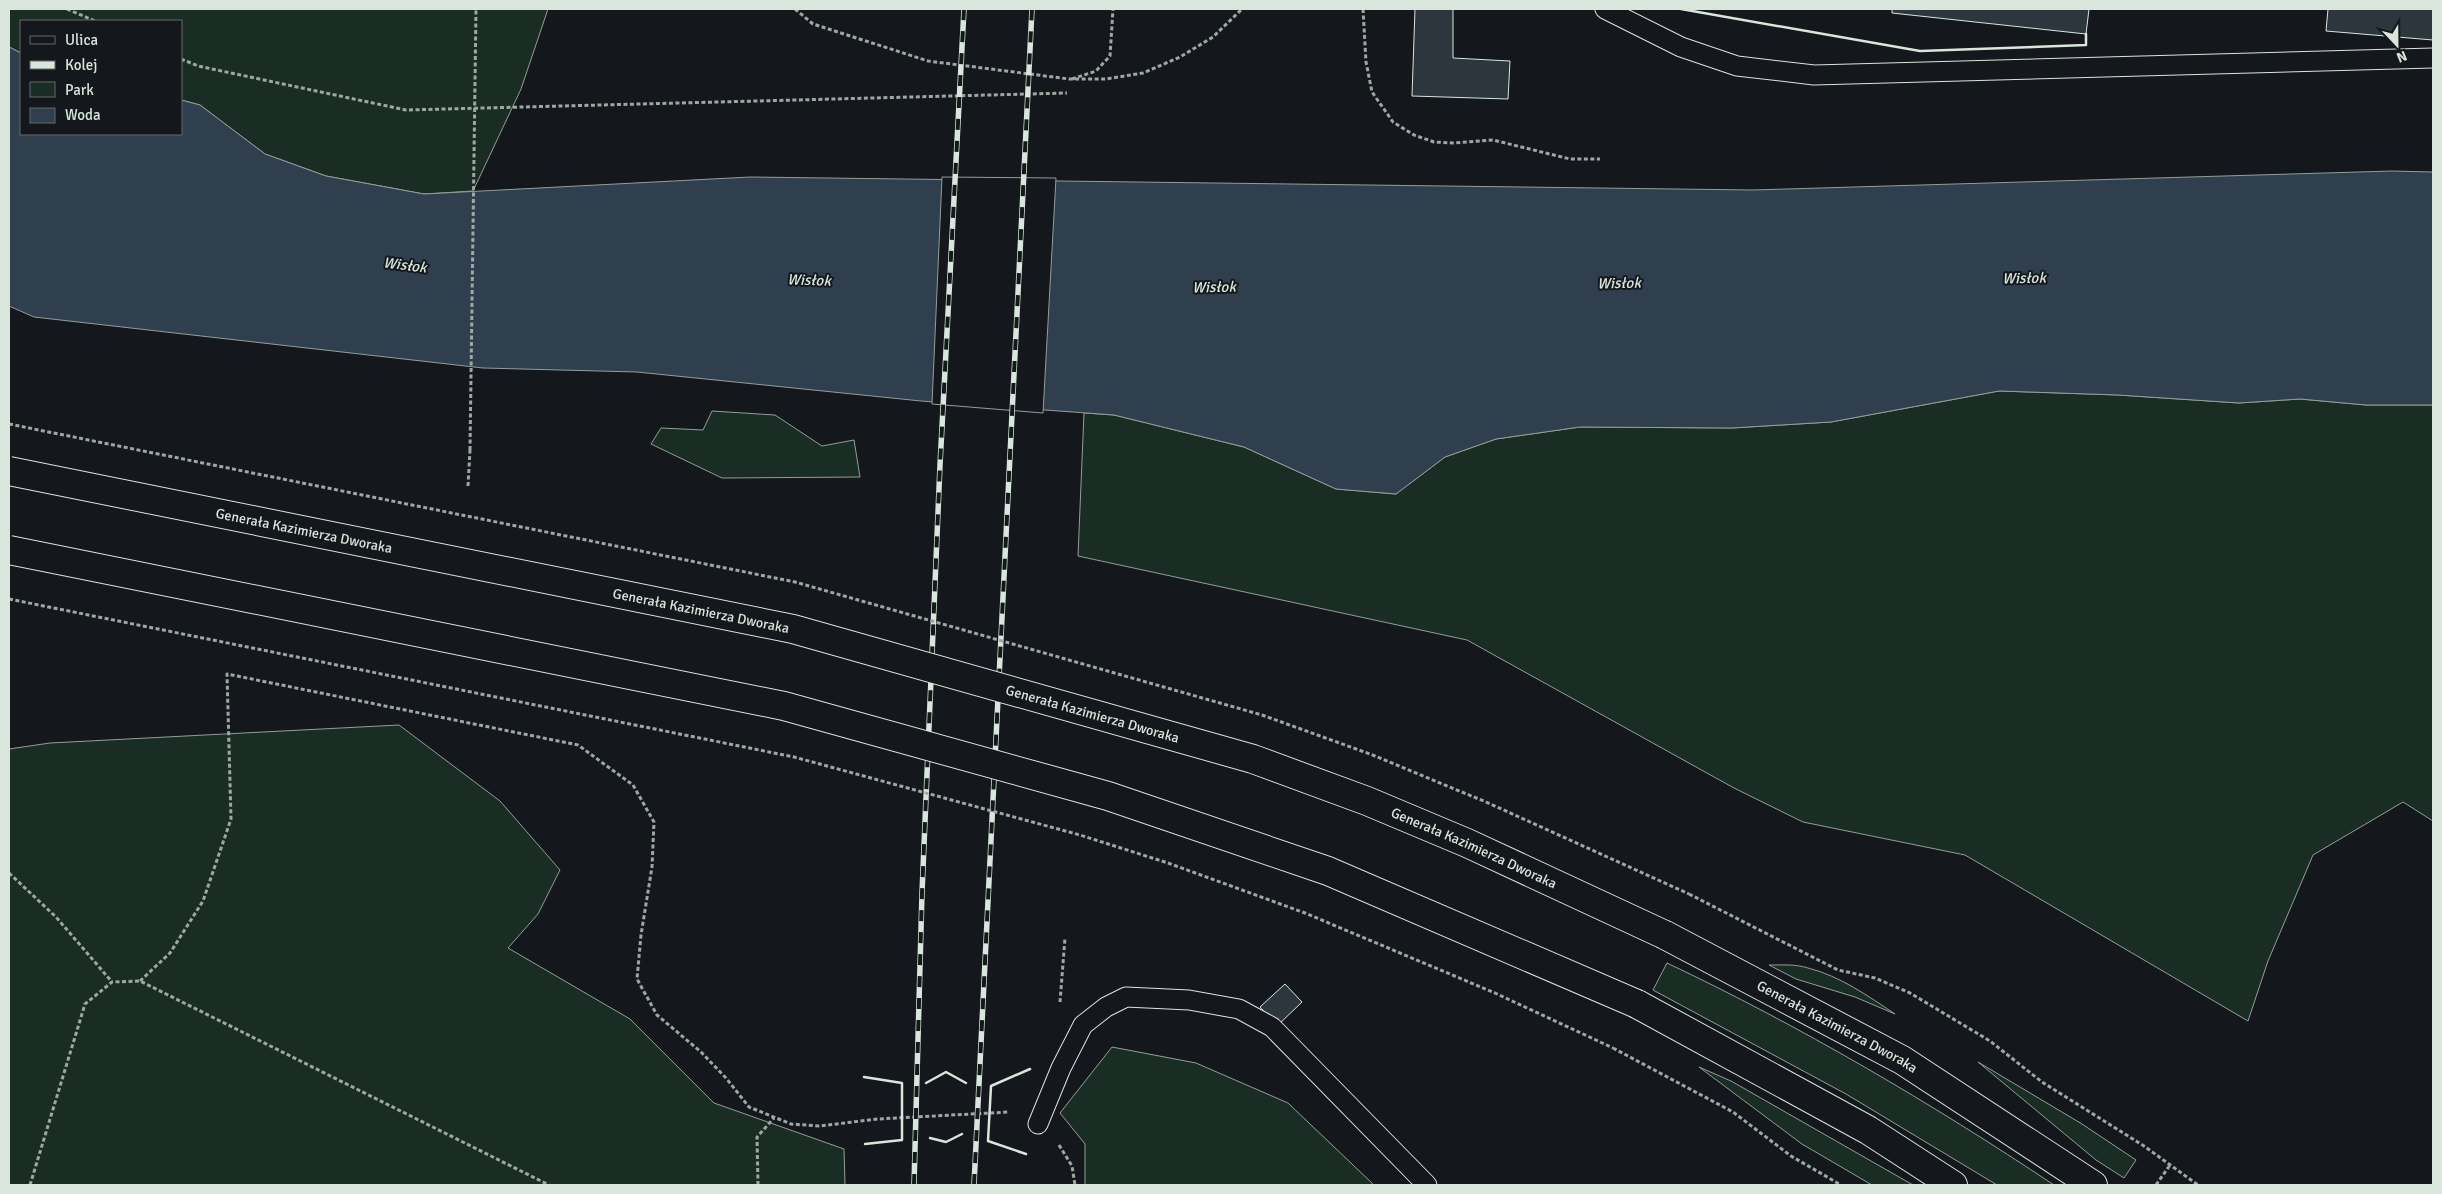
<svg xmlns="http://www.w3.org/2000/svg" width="2442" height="1194" font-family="Signika,sans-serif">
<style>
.green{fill:#1a2d24;stroke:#939e99}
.water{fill:#2f3f4d;stroke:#939e99}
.pier{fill:#14181c;stroke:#939e99}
.building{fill:#2c363c;stroke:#d8e6dc}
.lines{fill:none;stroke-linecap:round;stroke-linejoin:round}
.service-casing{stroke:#d8e6dc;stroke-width:21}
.secondary-casing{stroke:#d8e6dc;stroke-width:30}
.path{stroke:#9da8a2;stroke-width:3;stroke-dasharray:4 2.5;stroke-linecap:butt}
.service{stroke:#14181c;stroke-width:19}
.secondary{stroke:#14181c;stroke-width:28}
.rail-casing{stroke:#d8e6dc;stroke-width:5.5}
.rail{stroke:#14181c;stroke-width:4;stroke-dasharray:11;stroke-linecap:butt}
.secondary-bridge-casing{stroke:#d8e6dc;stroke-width:30;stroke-linecap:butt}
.path-bridge{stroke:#9da8a2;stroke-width:3;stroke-dasharray:4 2.5;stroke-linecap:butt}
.secondary-bridge{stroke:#14181c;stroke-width:28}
.wall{stroke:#d8e6dc;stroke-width:2.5}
.labels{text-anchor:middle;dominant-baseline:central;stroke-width:4;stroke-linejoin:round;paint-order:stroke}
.street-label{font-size:14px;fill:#d8e6dc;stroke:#14181c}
.water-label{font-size:15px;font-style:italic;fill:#d8e6dc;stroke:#14181c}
</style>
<rect width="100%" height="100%" fill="#14181c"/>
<g class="green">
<path d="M 9,9 L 548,9 L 521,89 L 473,191 L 424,194 L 326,176 L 265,154 L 200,105 L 181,100 L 181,21 L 21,21 L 21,53 L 9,47 Z"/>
<path d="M 1999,391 L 2118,395 L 2239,403 L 2300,399 L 2366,405 L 2433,405 L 2433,821 L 2403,802 L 2313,855 L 2268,961 L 2248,1021 L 1965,855 L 1803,822 L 1734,788 L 1467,640 L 1078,556 L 1084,413 L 1114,415 L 1244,447 L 1336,489 L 1396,494 L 1445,457 L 1496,439 L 1580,427 L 1732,428 L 1831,422 Z"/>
<path d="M 712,411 L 775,415 L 822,446 L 854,440 L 860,477 L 722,478 L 651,444 L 661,428 L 703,430 Z"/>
<path d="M 399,725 L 500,801 L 560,870 L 538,914 L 508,948 L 630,1019 L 714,1103 L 844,1149 L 845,1185 L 9,1185 L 9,749 L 50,743 Z"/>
<path d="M 1667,963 C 1800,1026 1931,1103 2054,1185 L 1997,1185 L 1846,1094 L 1653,990 Z"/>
<path d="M 1769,965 C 1782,965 1796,964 1808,968 C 1840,976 1868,996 1895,1014 L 1855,997 L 1796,979 Z"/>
<path d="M 1112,1047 L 1196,1063 L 1288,1103 L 1374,1185 L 1085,1185 L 1085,1144 L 1060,1113 Z"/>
<path d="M 1978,1062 L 2082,1124 L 2136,1160 L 2124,1178 L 2096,1160 Z"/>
<path d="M 1699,1067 L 1731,1081 L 1913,1185 L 1872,1185 L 1802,1144 Z"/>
</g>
<path class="water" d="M 9,47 L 21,53 L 21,134 L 181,134 L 181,100 L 200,105 L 265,154 L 326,176 L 424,194 L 750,177 L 1753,190 L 2392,171 L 2433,172 L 2433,405 L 2366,405 L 2300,399 L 2239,403 L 2118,395 L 1999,391 L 1831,422 L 1732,428 L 1580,427 L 1496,439 L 1445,457 L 1396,494 L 1336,489 L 1244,447 L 1114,415 L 921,401 L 637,372 L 483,368 L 34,317 L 9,306 Z"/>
<path class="pier" d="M 942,177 L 1056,178 L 1043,413 L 932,404 Z"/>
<g class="building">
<path d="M 1415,9 L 1453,9 L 1453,58 L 1510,61 L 1508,99 L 1412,96 Z"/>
<path d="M 1892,9 L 2089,9 L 2086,34 L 1892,13 Z"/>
<path d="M 2328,9 L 2433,9 L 2433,40 L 2326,31 Z"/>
<path d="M 1285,984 L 1302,1002 L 1277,1026 L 1260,1007 Z"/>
</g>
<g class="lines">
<g class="service-casing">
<g id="service">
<path d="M 1605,9 L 1681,47 L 1737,66 L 1814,75 L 2433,58"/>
<path d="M 1038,1124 L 1061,1068 L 1083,1025 L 1106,1007 L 1126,997 L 1189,1000 L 1239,1009 L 1272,1027 L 1427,1185"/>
</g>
</g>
<g class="secondary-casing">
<g id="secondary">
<path id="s1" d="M 1665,935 L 1902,1060 L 2093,1185"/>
<path d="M 1637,1004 L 1868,1130 L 1953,1185"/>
</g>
</g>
<g class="path">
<path d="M 67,9 L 95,21"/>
<path d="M 795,9 L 813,24 L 928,61 L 1069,79 L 1106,79 L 1143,73 L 1180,57 L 1213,37 L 1242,9"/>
<path d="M 1363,9 L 1366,62 L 1372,92 L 1393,122 L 1414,135 L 1434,142 L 1453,143 L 1493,140 L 1570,159 L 1600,159"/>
<path d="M 181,59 L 198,66 L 406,110 L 1067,93"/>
<path d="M 1072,79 L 1096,71 L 1110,56 L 1113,9"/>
<path d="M 468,486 L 470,450"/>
<path d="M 9,873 L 56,917 L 112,982"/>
<path d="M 1689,894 L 1838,970 L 1875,978 L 1910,993 L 1990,1041 L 2042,1082 L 2144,1146 L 2198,1185"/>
<path d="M 140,981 L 170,953 L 203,901 L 231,819 L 227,674 L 578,745 L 633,785 L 654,822 L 652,867 L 641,935 L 637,979 L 657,1015 L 701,1052 L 726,1078 L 749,1107 L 791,1124 L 819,1126 L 878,1119 L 1009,1112"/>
<path d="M 1060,1002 L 1065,938"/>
<path d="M 1613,1048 L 1733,1112 L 1791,1156 L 1841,1185"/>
<path d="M 1059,1145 L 1072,1166 L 1075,1185"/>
<path d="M 30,1185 L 85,1004 L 112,982 L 140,981 L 549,1185"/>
<path d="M 758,1185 L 757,1137 L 774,1118"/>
<path d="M 2156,1185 L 2170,1165"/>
</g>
<use href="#service" class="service"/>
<use href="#secondary" class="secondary"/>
<g class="rail-casing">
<g id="rail">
<path d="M 914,1185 L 922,893 L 940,465 L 964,9"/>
<path d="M 974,1185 L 1032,9"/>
</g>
</g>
<use href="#rail" class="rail"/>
<g class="secondary-bridge-casing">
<g id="secondary-bridge">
<path id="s2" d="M 9,471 L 793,629 L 1253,759 L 1367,801 L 1467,843 L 1665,935"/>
<path d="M 9,550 L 784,706 L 1108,796 L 1328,871 L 1637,1004"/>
</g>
</g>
<g class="path-bridge">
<path d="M 9,424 L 795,582 L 1262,715 L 1370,754 L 1486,802 L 1689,894"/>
<path d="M 470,450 L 476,9"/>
<path d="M 9,599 L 794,757 L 1080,835 L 1168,863 L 1305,913 L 1495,993 L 1613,1048"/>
</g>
<use href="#secondary-bridge" class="secondary-bridge"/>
<g class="wall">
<path d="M 1681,9 L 1920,51 L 2086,45 L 2086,34"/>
<path d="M 864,1077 L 902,1083 L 902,1140 L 865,1144"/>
<path d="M 926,1083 L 946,1072 L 966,1083"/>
<path d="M 930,1138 L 946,1142 L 962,1134"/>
<path d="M 1026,1154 L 988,1141 L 991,1086 L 1030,1069"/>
</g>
</g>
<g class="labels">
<g class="street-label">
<text stroke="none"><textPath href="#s2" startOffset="301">Generała Kazimierza Dworaka</textPath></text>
<text stroke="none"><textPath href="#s2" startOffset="706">Generała Kazimierza Dworaka</textPath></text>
<text stroke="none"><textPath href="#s2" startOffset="1111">Generała Kazimierza Dworaka</textPath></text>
<text stroke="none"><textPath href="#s2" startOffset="1516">Generała Kazimierza Dworaka</textPath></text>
<text stroke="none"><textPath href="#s1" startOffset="195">Generała Kazimierza Dworaka</textPath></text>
</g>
<g class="water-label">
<text transform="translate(405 265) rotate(7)">Wisłok</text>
<text transform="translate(2024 278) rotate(-1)">Wisłok</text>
<text transform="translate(809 280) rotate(2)">Wisłok</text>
<text transform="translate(1619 283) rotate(-1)">Wisłok</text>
<text transform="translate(1214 287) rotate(-1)">Wisłok</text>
</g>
</g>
<rect width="2442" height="1194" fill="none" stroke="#d8e6dc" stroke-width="20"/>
<rect x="20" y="20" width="162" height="115" fill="#14181c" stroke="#626a69"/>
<rect x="30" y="36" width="25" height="8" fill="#14181c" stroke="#626a69"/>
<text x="65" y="45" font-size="15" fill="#d8e6dc">Ulica</text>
<rect x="30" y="61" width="25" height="8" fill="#d8e6dc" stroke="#626a69"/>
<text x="65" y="70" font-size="15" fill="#d8e6dc">Kolej</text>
<rect x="30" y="82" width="25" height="15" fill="#1a2d24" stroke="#626a69"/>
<text x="65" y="95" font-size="15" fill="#d8e6dc">Park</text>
<rect x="30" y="108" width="25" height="15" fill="#2f3f4d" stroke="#626a69"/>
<text x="65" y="120" font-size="15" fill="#d8e6dc">Woda</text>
<g transform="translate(2397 45) rotate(158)" stroke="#14181c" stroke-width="4" paint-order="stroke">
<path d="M0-4L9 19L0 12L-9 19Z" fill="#d8e6dc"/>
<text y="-8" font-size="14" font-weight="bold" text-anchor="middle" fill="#d8e6dc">N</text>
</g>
</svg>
